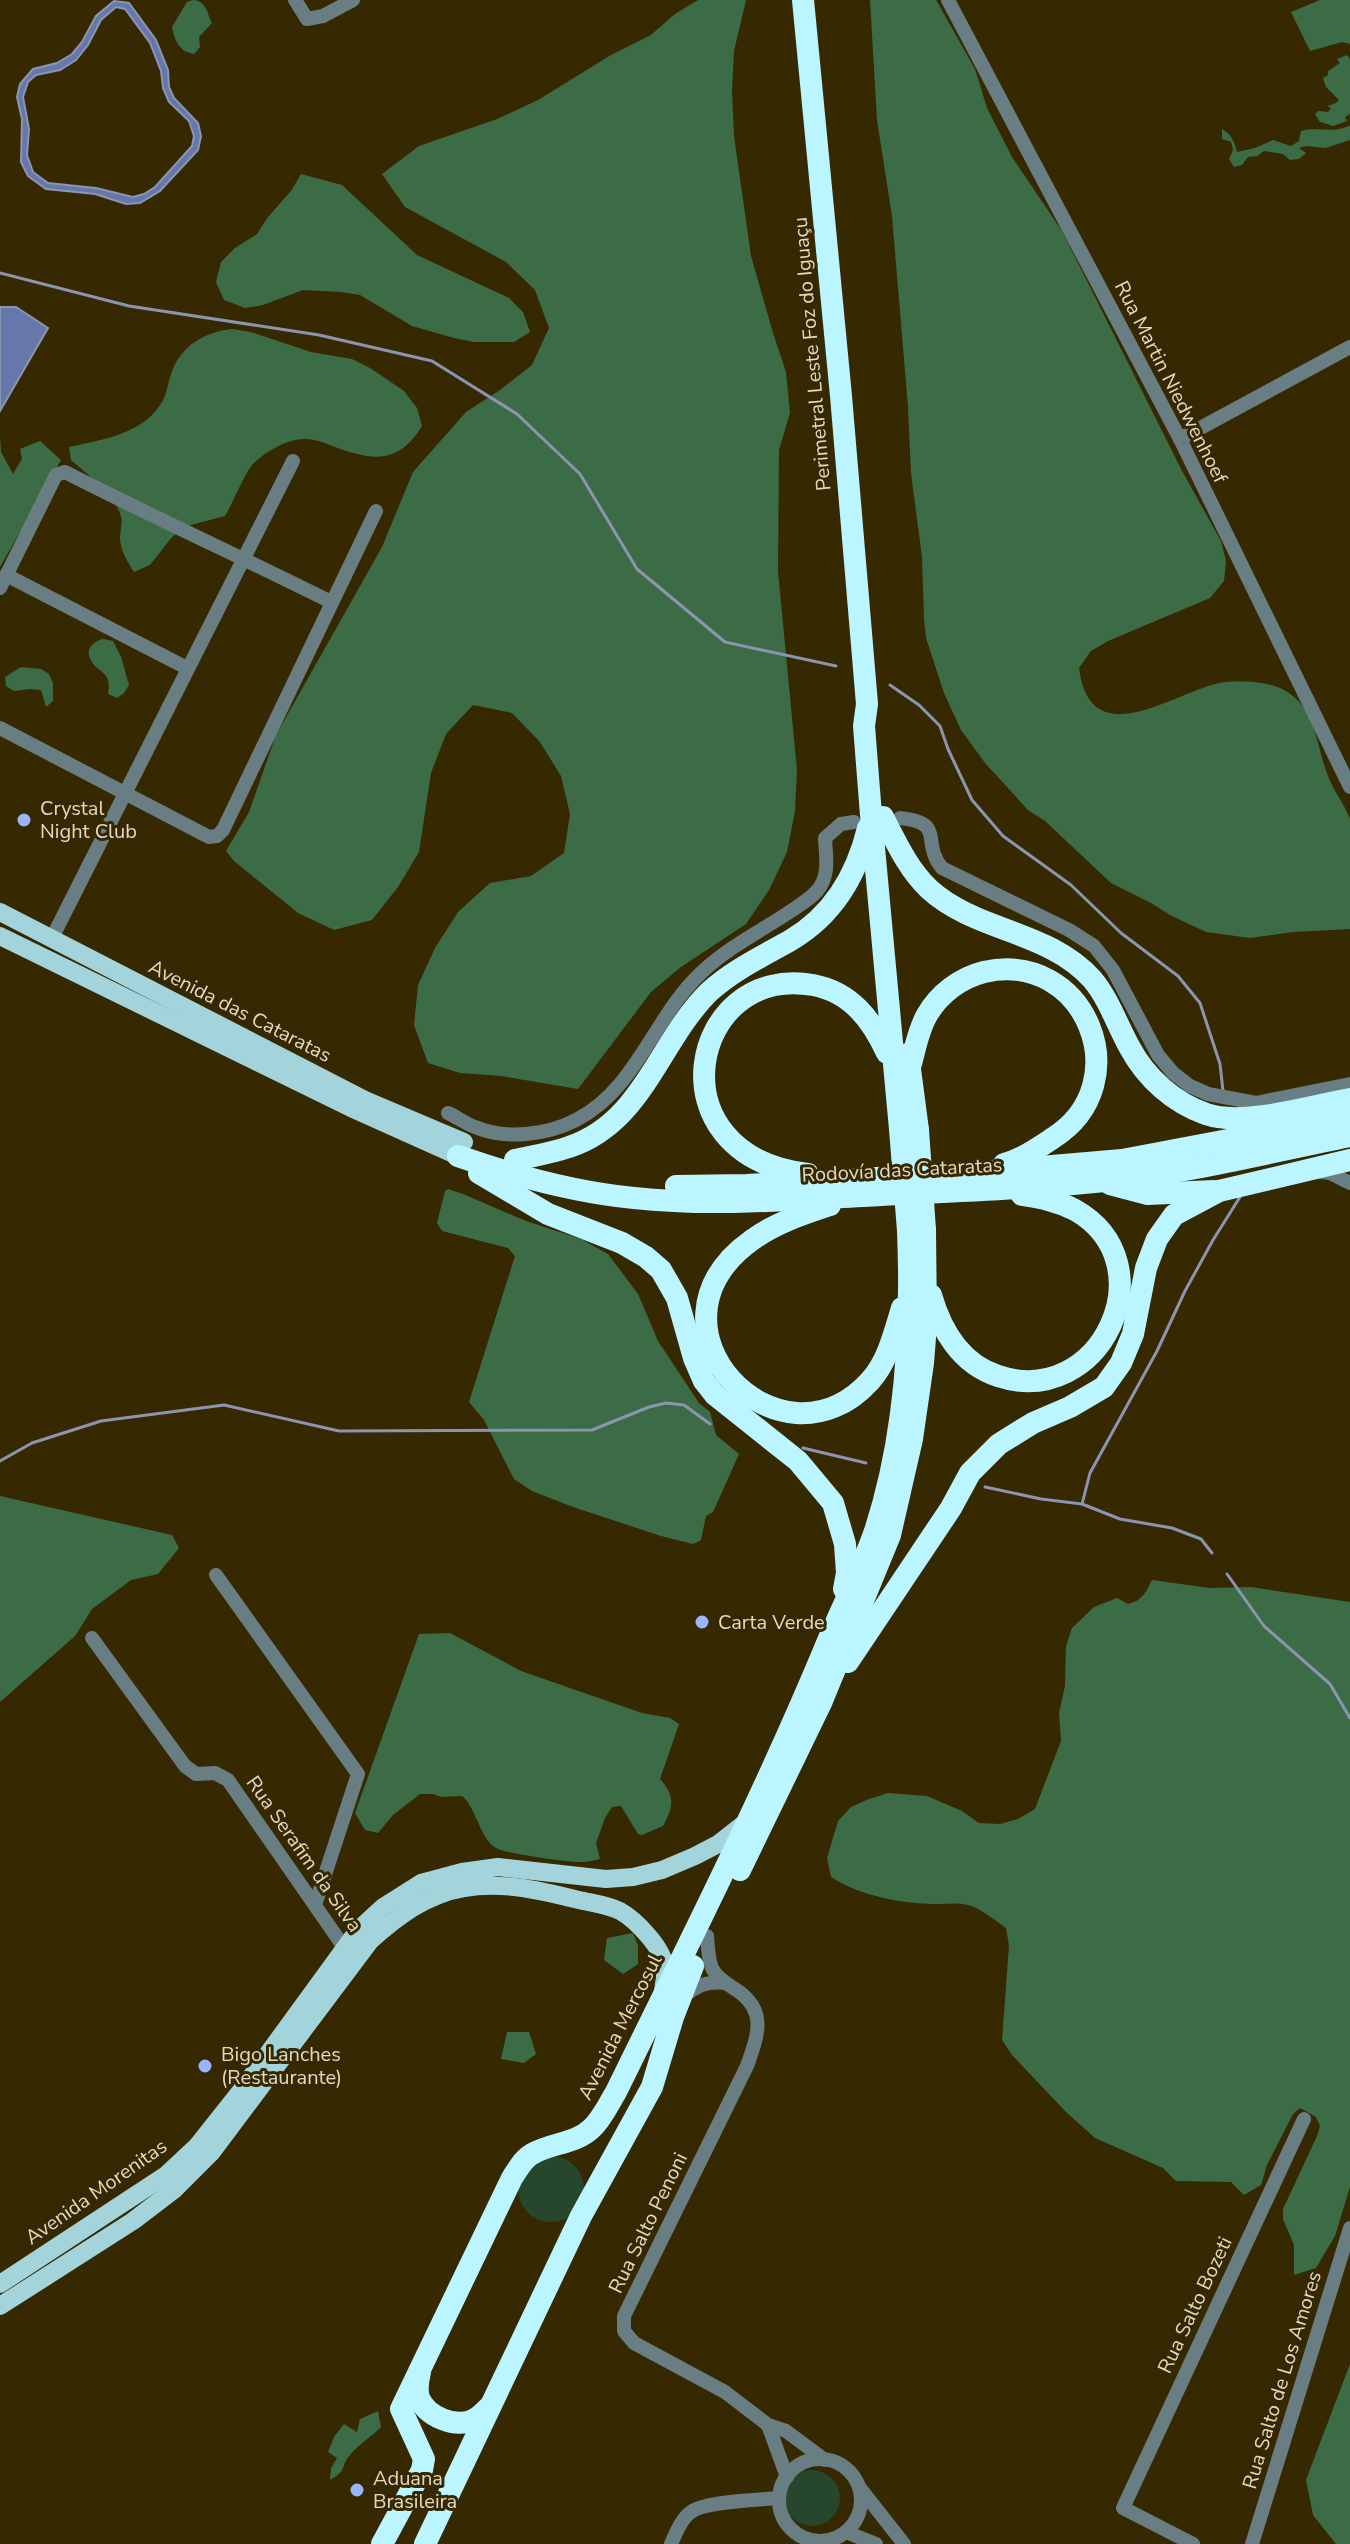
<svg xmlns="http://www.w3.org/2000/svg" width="1350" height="2544" font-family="'Nunito Sans',sans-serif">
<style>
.green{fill:#26472c}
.forest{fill:#3c6c45}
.water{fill:#6678aa;stroke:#8b95b2;stroke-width:2;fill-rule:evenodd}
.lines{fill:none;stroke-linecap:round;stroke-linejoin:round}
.stream{stroke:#8b95b2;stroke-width:3}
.minor{stroke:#687e82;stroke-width:14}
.major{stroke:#a4d4db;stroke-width:18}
.highway{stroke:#bbf5ff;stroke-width:22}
.highway-bridge{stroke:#bbf5ff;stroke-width:22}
.poi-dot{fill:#9bb5fd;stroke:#362800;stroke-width:3}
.labels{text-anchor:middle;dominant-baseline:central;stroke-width:6;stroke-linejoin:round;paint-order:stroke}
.street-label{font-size:20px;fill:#e1d9c4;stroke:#362800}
.poi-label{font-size:20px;fill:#e1d9c4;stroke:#362800;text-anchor:start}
</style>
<rect width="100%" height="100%" fill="#362800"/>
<g class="green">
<circle cx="551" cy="2189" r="33"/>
<circle cx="812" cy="2498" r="28"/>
</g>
<g class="forest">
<path d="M 193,0 C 206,0 207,13 212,23 L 199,37 L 200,47 L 194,54 C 179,51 175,42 172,27 L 187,2 Z"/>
<path d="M 698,0 L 746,0 L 734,51 L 732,90 L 734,136 L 751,256 L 773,333 L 786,372 L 790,413 L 779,450 L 778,571 L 797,770 L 795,811 L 787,852 L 769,890 L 746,924 L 681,967 L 651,992 L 578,1089 L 501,1076 L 460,1073 L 428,1063 L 414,1025 L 418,985 L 435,948 L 458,912 L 490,883 L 531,876 L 564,853 L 570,814 L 561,776 L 540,742 L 512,713 L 473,705 L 446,734 L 431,773 L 419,852 L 398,887 L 372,920 L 334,930 L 298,913 L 234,861 L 226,851 L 249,812 L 276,735 L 382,547 L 413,472 L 466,412 L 500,390 L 532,365 L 549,328 L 535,290 L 506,262 L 405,207 L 382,174 L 419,146 L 497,119 L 538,100 L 611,55 L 651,35 L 675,14 Z"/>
<path d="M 870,0 L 936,0 L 975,69 L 987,108 L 1012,157 L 1062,231 L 1181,469 L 1221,541 L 1226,561 L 1224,581 L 1210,598 L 1108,641 L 1091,651 L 1079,668 C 1090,753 1167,697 1215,684 C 1233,679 1271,681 1286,691 C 1317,710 1316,746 1328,776 C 1333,790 1345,805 1350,819 C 1350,828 1350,841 1350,850 C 1350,876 1350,902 1350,929 L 1293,932 L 1250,938 L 1206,932 L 1170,915 L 1151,903 L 1111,883 L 1045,821 L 1028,810 L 985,763 L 961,730 L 944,693 L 926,638 L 924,618 L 922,557 L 911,473 L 908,407 L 892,216 L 877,120 Z"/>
<path d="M 1320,0 L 1350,0 L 1350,44 L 1342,42 L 1310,51 L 1291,12 Z"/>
<path d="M 1347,55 L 1350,59 L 1350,114 L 1345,117 L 1347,121 L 1333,126 L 1320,122 L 1315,114 L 1318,111 L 1328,112 L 1331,108 L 1327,106 L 1336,103 L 1339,100 L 1326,87 L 1323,78 L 1328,75 L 1328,71 L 1340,63 L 1337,59 Z"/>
<path d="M 1348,126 L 1350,126 L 1350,140 L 1326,148 L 1306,146 L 1299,148 L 1306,153 L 1299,159 L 1290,160 L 1283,154 L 1264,151 L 1257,156 L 1248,157 L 1242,165 L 1234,167 L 1229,159 L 1233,150 L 1231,142 L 1222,139 L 1222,129 C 1232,135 1234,141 1237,152 L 1255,148 L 1273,140 L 1291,146 L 1299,141 L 1301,131 C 1317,126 1333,134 1348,126 Z"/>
<path d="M 301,174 L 342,185 L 417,255 L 509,298 L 523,312 L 530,332 L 514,342 L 474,342 L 454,338 L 412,326 L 360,295 L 341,292 L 303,290 L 263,305 L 245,308 L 224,300 L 216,282 L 221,262 L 235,248 L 257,234 L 268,217 L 291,191 Z"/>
<path d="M 232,329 L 251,332 L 311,352 L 352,359 L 370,368 L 404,391 L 417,408 L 422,426 C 400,462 376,462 338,448 C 327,444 316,438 303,439 C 285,440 267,451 254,463 C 246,470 233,503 225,516 L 187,526 L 172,537 L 150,565 L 134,572 C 127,561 120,550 120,537 C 120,531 123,523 121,517 C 117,497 86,473 71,460 L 69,447 C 100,440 138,435 158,408 C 167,397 167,386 171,374 C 181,345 205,332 232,329 Z"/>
<path d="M 0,435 L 1,452 L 13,474 L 22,459 L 20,449 L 40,441 L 61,460 L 0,567 Z"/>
<path d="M 103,639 L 113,641 L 121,657 L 129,685 L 124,693 L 117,698 L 108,694 C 109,688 110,682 106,676 C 102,670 95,668 92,662 C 84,650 92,642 103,639 Z"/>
<path d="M 21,667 L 41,669 L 49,674 L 53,683 L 53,701 L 46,707 L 41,690 L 31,689 L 14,691 L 6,686 L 5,677 Z"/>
<path d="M 448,1189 L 463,1194 L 526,1221 L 581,1239 L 608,1254 L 638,1294 L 658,1341 L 699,1403 L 710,1412 L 716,1435 L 739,1454 L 713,1512 L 706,1516 L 701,1540 L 693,1544 L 661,1536 L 573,1507 L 532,1491 L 514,1479 L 484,1420 L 469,1402 L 515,1256 L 508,1248 L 442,1231 L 437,1223 L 445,1191 Z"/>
<path d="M 0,1496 L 172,1535 L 179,1548 L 158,1574 L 131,1580 L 92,1609 L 75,1636 L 0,1702 Z"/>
<path d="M 1152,1580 L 1210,1588 L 1251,1587 L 1350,1602 L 1350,2187 L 1335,2236 L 1316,2268 L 1294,2275 L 1294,2245 L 1283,2219 L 1283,2209 L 1317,2136 L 1320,2126 L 1316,2117 L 1300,2108 L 1293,2114 L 1267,2165 L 1261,2185 L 1244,2195 L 1231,2182 L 1176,2181 L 1163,2168 L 1095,2138 L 1066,2112 L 1012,2055 L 1002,2040 L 1009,1946 L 1006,1928 C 996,1921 985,1912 974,1907 C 962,1902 951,1904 938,1904 C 903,1904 860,1896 831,1877 L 827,1858 L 838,1821 L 851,1807 L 869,1799 L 888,1793 L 927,1796 L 962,1811 L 979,1823 L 1000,1824 L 1018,1819 L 1035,1809 L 1061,1741 L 1059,1713 L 1065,1686 L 1066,1646 L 1072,1628 L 1094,1607 L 1117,1598 L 1128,1604 C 1142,1601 1146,1592 1152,1580 Z"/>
<path d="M 450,1633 L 521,1671 L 642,1713 L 670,1718 L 679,1724 L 660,1779 C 675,1796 674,1806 663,1826 L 642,1835 L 638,1834 L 621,1806 L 612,1807 L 605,1818 L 596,1843 L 600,1859 C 594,1860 587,1862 581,1862 C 570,1863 503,1853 496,1848 C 480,1839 476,1807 462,1796 L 441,1797 L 433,1794 L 420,1794 L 393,1815 L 378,1833 L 365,1830 L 355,1813 L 419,1634 Z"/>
<path d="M 633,1933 L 638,1946 L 638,1964 L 623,1974 L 604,1960 L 607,1938 Z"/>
<path d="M 507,2032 L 529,2032 L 536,2054 L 524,2063 L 501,2059 Z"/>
<path d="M 1350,2364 L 1350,2544 L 1336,2544 L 1313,2515 L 1306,2480 Z"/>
<path d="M 378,2411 L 381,2427 C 372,2436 357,2446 350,2455 C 339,2468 349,2469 330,2480 L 331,2468 L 337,2458 L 328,2452 L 334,2437 L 344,2424 L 357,2432 L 360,2419 Z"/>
</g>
<g class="water">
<path d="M 114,1 L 129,3 L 156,40 L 168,70 L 169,87 L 174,98 L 198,123 L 201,136 L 198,150 L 160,191 L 140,203 L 126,204 L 95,194 L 46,189 L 28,176 L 21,162 L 22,119 L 17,97 L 20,84 L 33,69 L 57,63 L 72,54 L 82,42 L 96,16 ZM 116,7 L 125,9 L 150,43 L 161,71 L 163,88 L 169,102 L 189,121 L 194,136 L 192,146 L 155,187 L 144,194 L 133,197 L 96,188 L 48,183 L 33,172 L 27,155 L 29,129 L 23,97 L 28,82 L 36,75 L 60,70 L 76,60 L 88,45 L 101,20 Z"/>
<path d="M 0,307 L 16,307 L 48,328 L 0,411 Z"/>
</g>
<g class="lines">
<g class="stream">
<path d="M 0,273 L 129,306 L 319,335 L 432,361 L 517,414 L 580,474 L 637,569 L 725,642 L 836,666"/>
<path d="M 890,685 L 919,705 L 940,726 L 948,749 L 972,800 L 1003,836 L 1071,885 L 1121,933 L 1178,976 L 1200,1003 L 1220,1064 L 1223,1091"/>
<path d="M 803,1448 L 866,1463"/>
<path d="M 0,1461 L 32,1443 L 101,1421 L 224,1405 L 339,1431 L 592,1430 L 649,1407 L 666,1403 L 684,1405 L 710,1424"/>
<path d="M 985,1487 L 1041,1499 L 1082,1504 L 1120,1519 L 1172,1528 L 1201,1539 L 1212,1553"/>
<path d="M 1082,1504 L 1090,1473 L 1157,1351 L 1185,1291 L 1213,1240 L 1240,1197"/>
<path d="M 1227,1574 L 1264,1626 L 1330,1684 L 1350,1718"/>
</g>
<g class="minor">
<path d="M 295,0 L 307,19 L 323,16 L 353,0"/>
<path d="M 948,0 L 1180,439 L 1350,787"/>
<path d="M 1180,439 L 1350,347"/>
<path d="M 6,575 L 187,668"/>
<path d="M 0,588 L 56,475 L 65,472 C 153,517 243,558 331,602"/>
<path d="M 0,728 L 209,837 L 217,836 L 223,830 L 376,511"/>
<path d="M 900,818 C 947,823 920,841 942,868 L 1069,930 L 1094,946 L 1113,970 L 1158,1055 L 1173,1073 L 1190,1086 L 1208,1094 L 1256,1103 L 1350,1084"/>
<path d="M 52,938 L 293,461"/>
<path d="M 448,1113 C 457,1117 466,1124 475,1127 C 506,1140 547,1135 576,1120 C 637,1089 654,1016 702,972 C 727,948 759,932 788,913 C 798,906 809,900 817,891 C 830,876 826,857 825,838 L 841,824 L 854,822"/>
<path d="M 1316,1171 L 1330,1173 L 1350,1183"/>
<path d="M 216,1575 L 358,1774 L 315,1905"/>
<path d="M 92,1638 L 185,1766 L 196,1774 L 215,1773 L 228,1780 L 350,1956"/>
<path d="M 707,1936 C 708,1946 708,1959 712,1968 C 716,1977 727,1984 735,1989 C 768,2010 758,2035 747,2066 L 624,2316 L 624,2331 L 634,2343 L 725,2392 L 768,2425 L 786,2431 L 825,2460"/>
<path d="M 683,1997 C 697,1985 707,1981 726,1983"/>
<path d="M 768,2425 L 787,2477"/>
<circle cx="820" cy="2500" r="41"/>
<path d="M 860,2488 L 904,2544"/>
<path d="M 846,2532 L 876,2544"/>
<path d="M 671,2544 C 676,2533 681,2519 691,2512 C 705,2501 759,2500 779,2498"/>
<path d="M 1193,2544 L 1123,2508 L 1304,2119"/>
<path d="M 1252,2544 L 1350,2228"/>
</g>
<g class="major">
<path d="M 0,912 L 365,1100 L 464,1142"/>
<path d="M 0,936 L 351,1108 L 458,1156"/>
<path d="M 0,2284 L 166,2175 L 197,2146 L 243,2088 L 358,1930 L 383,1907 L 421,1883 L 462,1872 L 498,1867 L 606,1879 L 633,1877 L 662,1870 L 695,1856 L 718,1844 L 746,1822"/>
<path d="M 0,2306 L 133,2221 L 175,2189 L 211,2153 L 370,1941 C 398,1916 427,1894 464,1888 C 503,1881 542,1891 579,1900 C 592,1903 608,1905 620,1911 C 636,1920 663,1948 665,1967 C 666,1974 664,1983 663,1991"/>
</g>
<g class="highway">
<path d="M 803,0 L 841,396 L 867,704 L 864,726 L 871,815 L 900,1129"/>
<path d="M 883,817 C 896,842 908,869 929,889 C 976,932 1048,930 1092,979 C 1109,999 1117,1025 1130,1048 C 1146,1078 1174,1103 1206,1114 C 1243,1127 1311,1106 1350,1099"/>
<path d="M 908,1054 L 918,1130"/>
<path d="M 910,1067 C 915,1050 918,1030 927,1015 C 939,994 960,978 984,972 C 1085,949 1140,1083 1053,1138 C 1038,1148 1022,1159 1004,1164"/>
<path d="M 458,1156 C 515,1176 574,1192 634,1198 C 716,1207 800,1199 882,1195 C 963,1191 1044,1188 1124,1179 C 1200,1170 1275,1151 1350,1136"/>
<path d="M 515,1160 C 533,1156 552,1153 569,1147 C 643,1123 659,1041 709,992 C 733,970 763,956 791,940 C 833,915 857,874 868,828"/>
<path d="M 479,1173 L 548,1214 L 622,1243 L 646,1257 L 661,1270 L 677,1298 L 694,1358 L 704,1381 L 715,1395 L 798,1461 L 833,1503 L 845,1544 L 847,1573 L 844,1589"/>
<path d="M 808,1174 C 650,1156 689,963 813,985 C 851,992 872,1020 887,1053"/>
<path d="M 1110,1184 L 1148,1194 L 1214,1191"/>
<path d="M 676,1186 L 747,1185 L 968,1173 L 1122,1160 L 1350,1117"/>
<path d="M 830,1205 C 803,1214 775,1223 752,1240 C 630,1327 780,1480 870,1381 C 888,1361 894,1334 902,1308"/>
<path d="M 931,1295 C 941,1330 961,1364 998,1376 C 1101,1410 1169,1263 1075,1210 C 1058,1201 1041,1198 1022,1195"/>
<path d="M 848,1662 L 951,1508 L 970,1473 L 999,1444 L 1033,1423 L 1070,1407 L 1104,1387 L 1121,1363 L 1133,1334 L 1146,1268 L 1157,1239 L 1174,1215 L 1219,1191 L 1350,1160"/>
<path d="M 740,1870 L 821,1703 L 890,1535 L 912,1439 L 923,1363 L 926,1325 L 925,1230"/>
<path d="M 420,2372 C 418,2381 416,2389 419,2398 C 427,2417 455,2428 473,2420 C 478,2418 484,2412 488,2408"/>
<path d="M 382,2544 L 422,2470 L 424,2459 L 401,2409 L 512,2178 C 518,2169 523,2159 532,2154 C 550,2143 575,2144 591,2129 C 602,2119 608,2105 616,2092 C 688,1945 762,1799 825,1648 C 841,1609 861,1571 875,1531 C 906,1436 912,1330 908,1231"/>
<path d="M 425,2544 L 581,2216 L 652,2087 L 673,2017 L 693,1966"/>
</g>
<g class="highway-bridge">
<path d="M 900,1129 L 908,1231"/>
<path d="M 918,1130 L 925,1230"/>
</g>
</g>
<g class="poi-dot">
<circle cx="24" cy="820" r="8"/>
<circle cx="702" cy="1622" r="8"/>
<circle cx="205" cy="2066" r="8"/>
<circle cx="357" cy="2490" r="8"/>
</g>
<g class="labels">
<g class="street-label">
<text transform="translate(812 354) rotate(-95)">Perimetral Leste Foz do Iguaçu</text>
<text transform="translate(1171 382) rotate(63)">Rua Martin Niedwenhoef</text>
<text transform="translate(240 1011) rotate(27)">Avenida das Cataratas</text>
<text transform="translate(902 1170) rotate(-3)">Rodovía das Cataratas</text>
<text transform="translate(304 1854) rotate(55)">Rua Serafim da Silva</text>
<text transform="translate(620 2027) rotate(-63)">Avenida Mercosul</text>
<text transform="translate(96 2192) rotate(-35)">Avenida Morenitas</text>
<text transform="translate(648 2223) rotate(-64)">Rua Salto Penoni</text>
<text transform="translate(1195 2305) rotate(-65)">Rua Salto Bozeti</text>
<text transform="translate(1282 2380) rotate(-73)">Rua Salto de Los Amores</text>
</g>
<g class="poi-label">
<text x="40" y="808">Crystal<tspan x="40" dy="23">Night Club</tspan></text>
<text x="718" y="1622">Carta Verde</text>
<text x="221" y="2054">Bigo Lanches<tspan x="221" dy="23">(Restaurante)</tspan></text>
<text x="373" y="2478">Aduana<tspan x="373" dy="23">Brasileira</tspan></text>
</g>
</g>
</svg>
